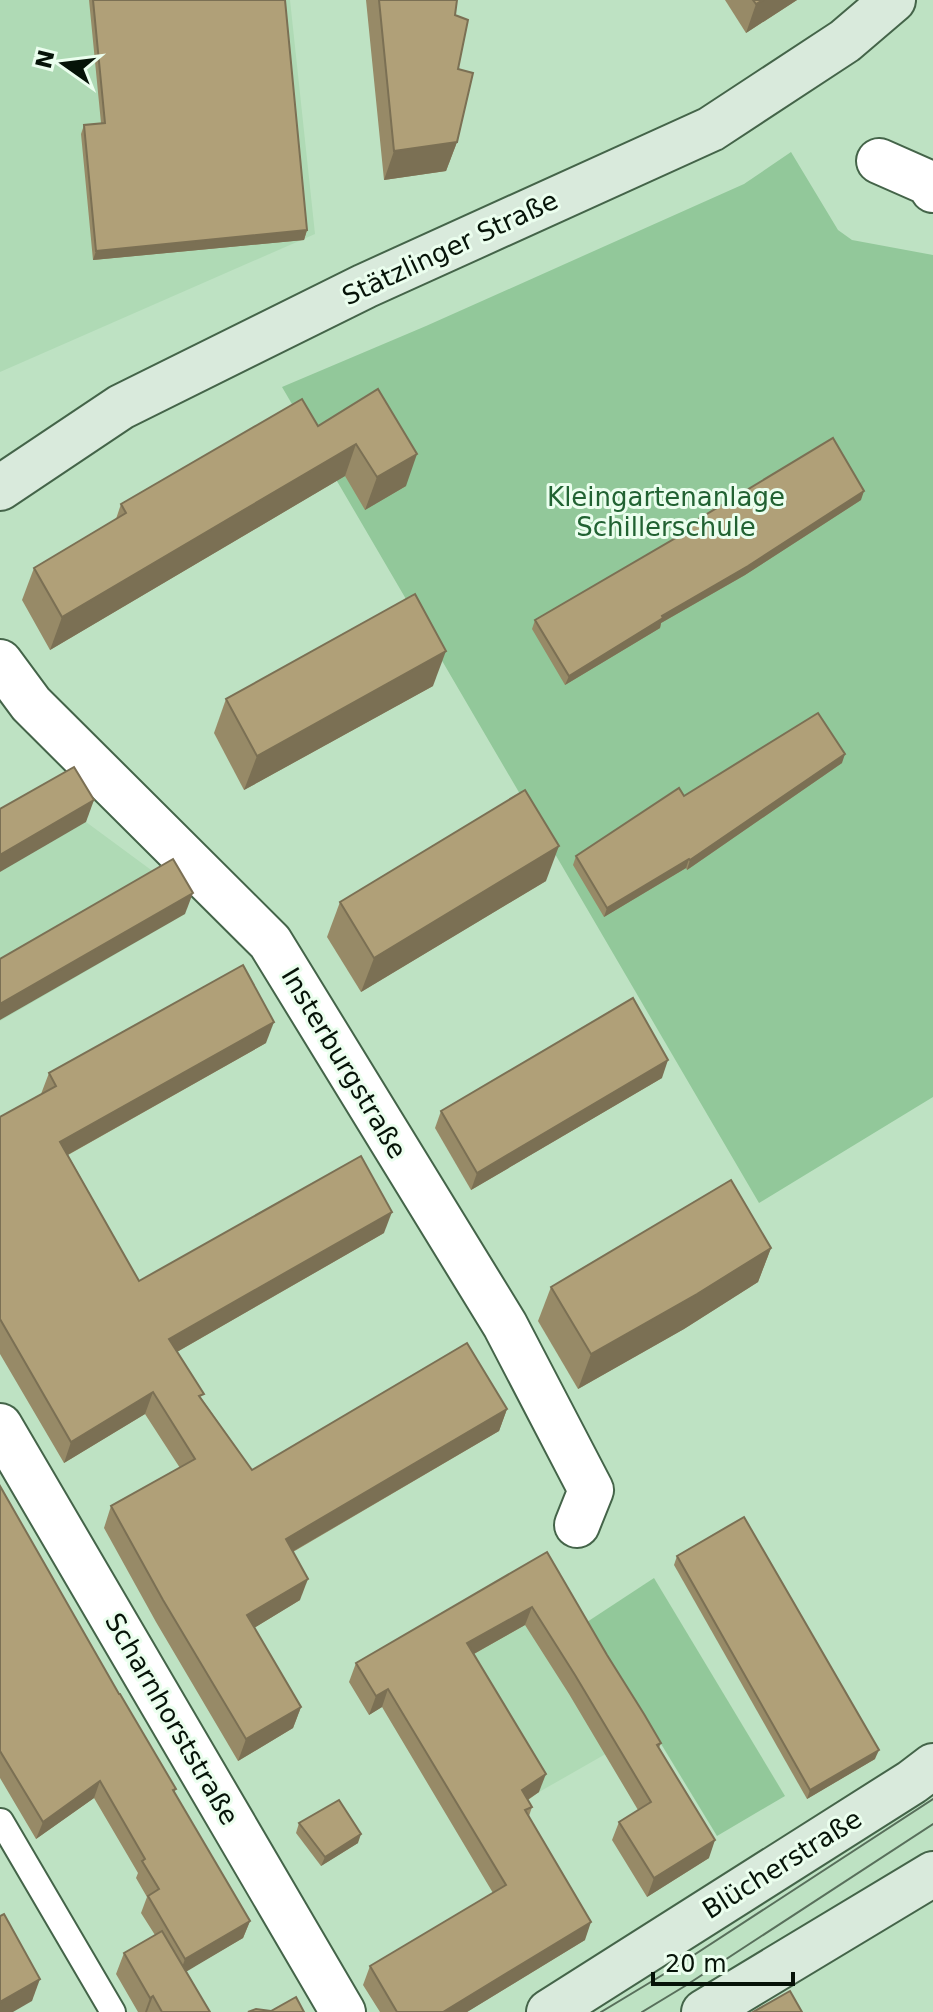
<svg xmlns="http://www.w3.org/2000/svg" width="933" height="2012" font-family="'DejaVu Sans',sans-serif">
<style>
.built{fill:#afdab5}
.green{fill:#92c89a}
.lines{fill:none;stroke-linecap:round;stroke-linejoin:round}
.lane-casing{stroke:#446449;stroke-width:28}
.street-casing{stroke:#446449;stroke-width:48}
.secondary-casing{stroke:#446449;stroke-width:48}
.lane{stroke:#fff;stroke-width:24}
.street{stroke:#fff;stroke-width:44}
.secondary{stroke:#d9eadc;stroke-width:44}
.tram{stroke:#586f5b;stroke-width:2}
.wall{fill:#978a67}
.shaded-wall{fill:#7b7054}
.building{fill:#b0a078;stroke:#7b7054;stroke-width:2}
.labels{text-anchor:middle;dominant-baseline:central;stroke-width:6;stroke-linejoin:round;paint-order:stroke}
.street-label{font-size:26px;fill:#061308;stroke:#ebfeee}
.park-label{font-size:26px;fill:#216232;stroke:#ebfeee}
</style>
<rect width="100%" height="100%" fill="#bee2c3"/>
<g class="built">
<path d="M 0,0 L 290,0 L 315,234 L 0,372 Z"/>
<path d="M 66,788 L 86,822 L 166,881 L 185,914 L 0,1021 L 0,826 Z"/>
<path d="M 559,1604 L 639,1735 L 539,1792 L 495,1718 L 463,1659 Z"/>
</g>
<g class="green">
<path d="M 791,152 L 838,230 L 852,240 L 933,255 L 933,1097 L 759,1203 L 282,387 L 426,326 L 744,184 Z"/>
<path d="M 654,1578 L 785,1796 L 717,1836 L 587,1622 Z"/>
</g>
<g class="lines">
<g class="lane-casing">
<path id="lane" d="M 1,1821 L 113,2012"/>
</g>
<g class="street-casing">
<g id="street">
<path d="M 879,161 L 929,183 L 933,190"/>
<path d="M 0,662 L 31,704 L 270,942 L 505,1325 L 591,1490 L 577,1525"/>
<path d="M 0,1426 L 343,2012"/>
</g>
</g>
<g class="secondary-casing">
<g id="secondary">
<path d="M 0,488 L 121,407 L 365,286 L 711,129 L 845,41 L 893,0"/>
<path d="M 549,2012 L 912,1782 L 933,1766"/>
<path d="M 704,2012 L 933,1874"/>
</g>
</g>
<use href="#lane" class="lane"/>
<use href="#street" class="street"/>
<use href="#secondary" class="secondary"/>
<g class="tram">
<path d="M 601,2012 L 674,1968 L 933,1799"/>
<path d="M 642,2012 L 685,1986 L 933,1824"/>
</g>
</g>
<g class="wall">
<path d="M 89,0 L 285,0 L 307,230 L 304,240 L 93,260 L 81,134 L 84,125 L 101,123 Z"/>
<path d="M 366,0 L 457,0 L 455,15 L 458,69 L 457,142 L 446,171 L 384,180 Z"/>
<path d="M 725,0 L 797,0 L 746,33 Z"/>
<path d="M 378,389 L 406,486 L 365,510 L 345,476 L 50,650 L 22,600 L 34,568 L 116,519 L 121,504 L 318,426 Z"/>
<path d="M 861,500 L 745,575 L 661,623 L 660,628 L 565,685 L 532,629 L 535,620 L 680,536 L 682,529 Z"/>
<path d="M 433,686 L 244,790 L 214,733 L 226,699 Z"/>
<path d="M 842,763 L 687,870 L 686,868 L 604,917 L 573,865 L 576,856 L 684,796 Z"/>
<path d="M 546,881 L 361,992 L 327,937 L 340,902 Z"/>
<path d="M 266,1043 L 68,1155 L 139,1281 L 384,1233 L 177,1352 L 202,1399 L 252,1470 L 507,1409 L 499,1431 L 293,1552 L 300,1600 L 254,1628 L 301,1707 L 293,1728 L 238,1761 L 156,1622 L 104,1528 L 111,1506 L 180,1468 L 145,1414 L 64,1463 L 0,1354 L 0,1117 L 41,1094 L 49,1073 Z"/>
<path d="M 662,1078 L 471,1190 L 435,1128 L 441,1111 Z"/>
<path d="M 771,1248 L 758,1282 L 684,1329 L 578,1389 L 538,1321 L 551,1287 Z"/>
<path d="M 0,1486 L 119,1694 L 176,1789 L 174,1793 L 250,1921 L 243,1938 L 186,1971 L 210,2012 L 138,2012 L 116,1974 L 124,1953 L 155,1935 L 141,1913 L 147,1897 L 136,1878 L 138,1873 L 94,1798 L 36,1839 L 0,1778 Z"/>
<path d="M 547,1552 L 607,1655 L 661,1743 L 659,1748 L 709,1858 L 647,1897 L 612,1840 L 619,1822 L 638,1810 L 569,1694 L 525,1625 L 474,1654 L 539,1792 L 528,1800 L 532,1807 L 529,1816 L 585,1940 L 467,2012 L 380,2012 L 363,1985 L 370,1966 L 493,1893 L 382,1707 L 369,1715 L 349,1682 L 356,1663 Z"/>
<path d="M 677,1556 L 875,1759 L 807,1799 L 674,1565 Z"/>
<path d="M 299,1823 L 358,1843 L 321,1866 L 296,1833 Z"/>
</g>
<g class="shaded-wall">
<path d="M 763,0 L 797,0 L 746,33 L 756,4 Z"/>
<path d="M 457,142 L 446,171 L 384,180 L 394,151 Z"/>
<path d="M 307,230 L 304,240 L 93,260 L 96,251 Z"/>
<path d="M 356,444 L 345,476 L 50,650 L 62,617 Z"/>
<path d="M 417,454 L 406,486 L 365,510 L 377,477 Z"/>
<path d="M 864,491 L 861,500 L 745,575 L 661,623 L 660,628 L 565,685 L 569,676 L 662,616 Z"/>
<path d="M 446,651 L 433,686 L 244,790 L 257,756 Z"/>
<path d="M 845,754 L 842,763 L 687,870 L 690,860 Z"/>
<path d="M 94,800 L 86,822 L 0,872 L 0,855 Z"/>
<path d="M 559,846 L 546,881 L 361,992 L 374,958 Z"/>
<path d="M 689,859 L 686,868 L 604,917 L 607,908 Z"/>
<path d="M 193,893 L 185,914 L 0,1020 L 0,1004 Z"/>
<path d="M 274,1022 L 266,1043 L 53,1163 L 60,1142 Z"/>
<path d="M 668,1060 L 662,1078 L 471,1190 L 477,1173 Z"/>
<path d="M 392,1212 L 384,1233 L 161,1361 L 169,1339 Z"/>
<path d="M 771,1248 L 758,1282 L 684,1329 L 578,1389 L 591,1354 Z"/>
<path d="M 153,1392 L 145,1414 L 64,1463 L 71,1442 Z"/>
<path d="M 507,1409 L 499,1431 L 278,1560 L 286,1539 Z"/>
<path d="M 308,1579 L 300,1600 L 239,1637 L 247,1615 Z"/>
<path d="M 532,1607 L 525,1625 L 461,1661 L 467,1643 Z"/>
<path d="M 388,1689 L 382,1707 L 369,1715 L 376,1696 Z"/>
<path d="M 301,1707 L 293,1728 L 238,1761 L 246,1739 Z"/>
<path d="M 879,1750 L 875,1759 L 807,1799 L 810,1790 Z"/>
<path d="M 546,1774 L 539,1792 L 515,1808 L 522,1790 Z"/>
<path d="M 100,1781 L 94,1798 L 36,1839 L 43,1822 Z"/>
<path d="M 361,1834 L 358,1843 L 321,1866 L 325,1857 Z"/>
<path d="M 715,1840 L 709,1858 L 647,1897 L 654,1878 Z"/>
<path d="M 250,1921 L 243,1938 L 179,1976 L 185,1959 Z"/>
<path d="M 591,1922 L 585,1940 L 467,2012 L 443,2012 Z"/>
<path d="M 40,1979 L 32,2001 L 13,2012 L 0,2012 L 0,2002 Z"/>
<path d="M 153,1996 L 147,2012 L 145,2012 L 150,1998 Z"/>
</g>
<g class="building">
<path d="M 93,0 L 285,0 L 307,230 L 96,251 L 84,125 L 105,123 Z"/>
<path d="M 379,0 L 457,0 L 455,15 L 468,20 L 458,69 L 473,73 L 457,142 L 394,151 Z"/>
<path d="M 753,0 L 763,0 L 756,4 Z"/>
<path d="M 378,389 L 417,454 L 377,477 L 356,444 L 62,617 L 34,568 L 126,513 L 121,504 L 302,399 L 318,426 Z"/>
<path d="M 833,438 L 864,491 L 748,566 L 662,616 L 663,618 L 569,676 L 535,620 L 684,533 L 682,529 Z"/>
<path d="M 415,594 L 446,651 L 257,756 L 226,699 Z"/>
<path d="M 818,713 L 845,754 L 690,860 L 689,859 L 607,908 L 576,856 L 679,788 L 684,796 Z"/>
<path d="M 74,767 L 94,800 L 0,855 L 0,809 Z"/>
<path d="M 525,790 L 559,846 L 374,958 L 340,902 Z"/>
<path d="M 173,859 L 193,893 L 0,1004 L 0,959 Z"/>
<path d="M 243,965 L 274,1022 L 60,1142 L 139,1281 L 361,1156 L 392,1212 L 169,1339 L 204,1394 L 199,1396 L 252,1470 L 467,1343 L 507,1409 L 286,1539 L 308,1579 L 247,1615 L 301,1707 L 246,1739 L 163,1600 L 111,1506 L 195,1459 L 153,1392 L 71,1442 L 0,1319 L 0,1117 L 56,1086 L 49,1073 Z"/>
<path d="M 633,998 L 668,1060 L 477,1173 L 441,1111 Z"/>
<path d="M 731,1180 L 771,1248 L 697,1294 L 591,1354 L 551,1287 Z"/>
<path d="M 0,1486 L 119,1694 L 120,1694 L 176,1789 L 173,1790 L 250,1921 L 185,1959 L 148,1896 L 159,1889 L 142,1861 L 145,1859 L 100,1781 L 43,1822 L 0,1751 Z"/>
<path d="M 744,1517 L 879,1750 L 810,1790 L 677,1556 Z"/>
<path d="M 547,1552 L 607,1655 L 644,1714 L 661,1743 L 657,1745 L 715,1840 L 654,1878 L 619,1822 L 651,1802 L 575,1675 L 532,1607 L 467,1643 L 546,1774 L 522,1790 L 532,1807 L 525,1810 L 591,1922 L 443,2012 L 397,2012 L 370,1966 L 506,1885 L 388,1689 L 376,1696 L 356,1663 Z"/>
<path d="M 339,1800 L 361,1834 L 325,1857 L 299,1823 Z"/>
<path d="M 4,1914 L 40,1979 L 0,2002 L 0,1916 Z"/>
<path d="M 162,1931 L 210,2012 L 162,2012 L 153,1996 L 150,1998 L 124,1953 Z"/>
<path d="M 790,1991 L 802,2012 L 753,2012 Z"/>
<path d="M 296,1997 L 304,2012 L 248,2012 L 256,2009 L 271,2011 Z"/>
</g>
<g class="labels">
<g class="street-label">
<text transform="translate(450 248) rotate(-25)">Stätzlinger Straße</text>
<text transform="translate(344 1063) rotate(59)">Insterburgstraße</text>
<text transform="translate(172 1719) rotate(60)">Scharnhorststraße</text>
<text transform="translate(782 1864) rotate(-32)">Blücherstraße</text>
</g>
<g class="park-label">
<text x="666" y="497">Kleingartenanlage<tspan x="666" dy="30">Schillerschule</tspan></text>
</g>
</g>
<g transform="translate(64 64) rotate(284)" stroke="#ebfeee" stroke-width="6" paint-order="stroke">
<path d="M0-6L14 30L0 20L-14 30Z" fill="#061308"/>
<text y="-12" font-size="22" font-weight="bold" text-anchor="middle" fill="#061308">N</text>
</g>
<path d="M653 1972v12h140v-12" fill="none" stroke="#061308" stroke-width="4"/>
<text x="665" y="1972" font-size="24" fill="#061308" stroke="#ebfeee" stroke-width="6" paint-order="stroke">20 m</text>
</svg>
